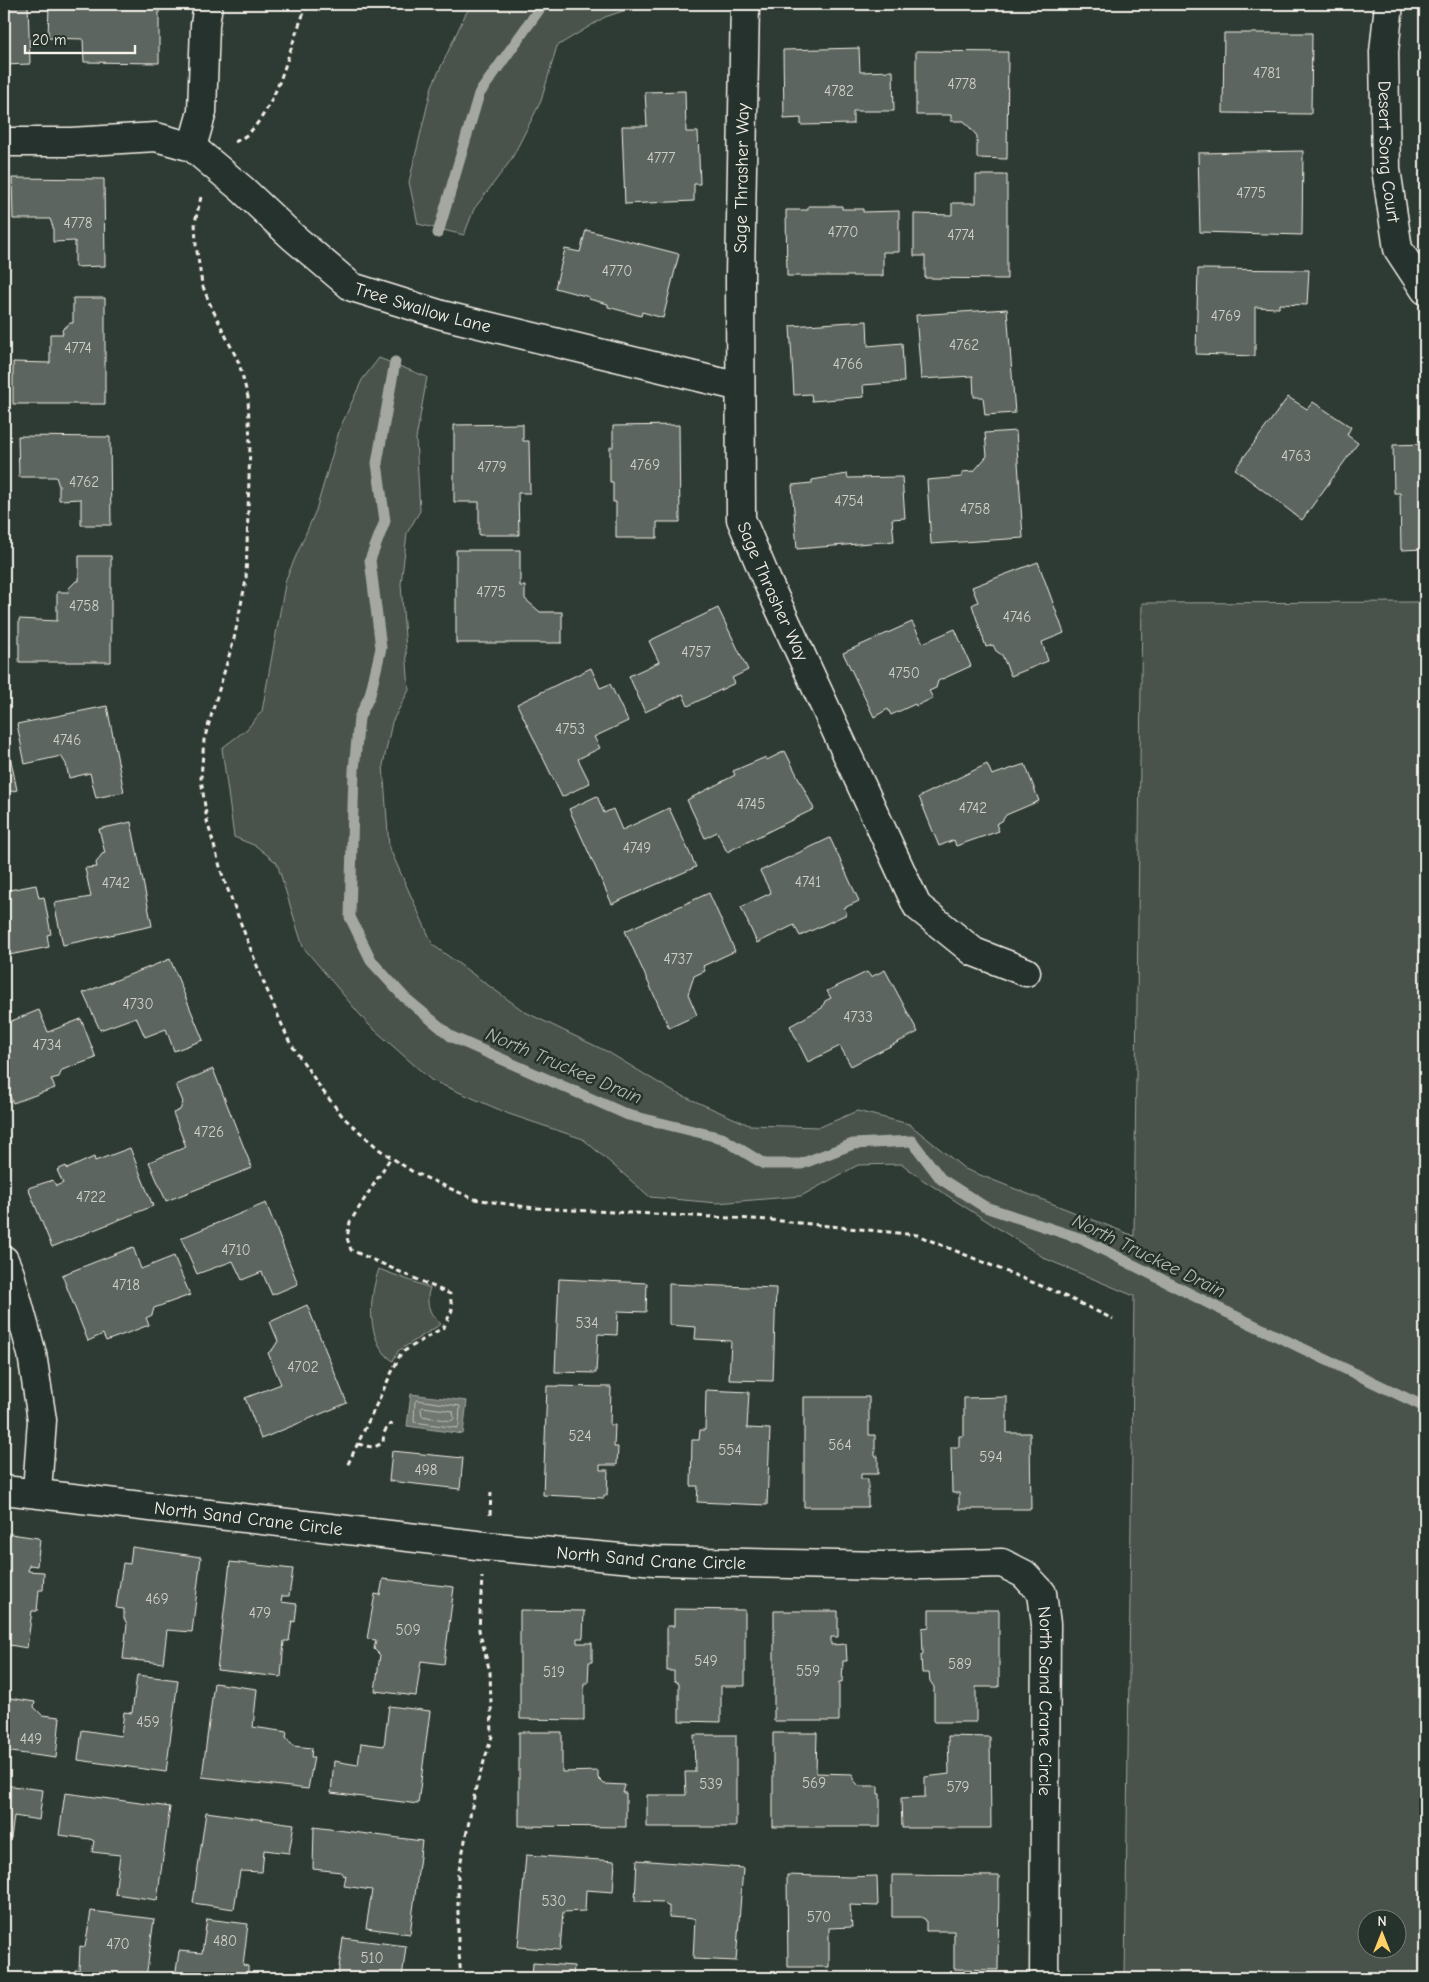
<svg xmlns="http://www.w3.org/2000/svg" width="1429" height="1982" font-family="'Comic Neue',sans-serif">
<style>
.green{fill:#48524c;stroke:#9ea29a;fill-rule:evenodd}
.water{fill:#6f7770;stroke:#a4a8a0}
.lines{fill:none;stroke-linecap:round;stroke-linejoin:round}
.shore{stroke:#bfc0b8;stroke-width:1}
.stream{stroke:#a4a8a0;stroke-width:11}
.building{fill:#5c655e;stroke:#f4f1e8}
.minor-casing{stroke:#f4f1e8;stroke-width:31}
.path{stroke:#f4f1e8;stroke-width:3;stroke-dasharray:5 4;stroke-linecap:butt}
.minor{stroke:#26332d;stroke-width:28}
.labels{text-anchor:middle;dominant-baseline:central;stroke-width:5;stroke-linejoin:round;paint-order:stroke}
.number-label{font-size:15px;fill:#cecec6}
.street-label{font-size:18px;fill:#f4f1e8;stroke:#26332d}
.water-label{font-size:19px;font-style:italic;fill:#b8bab2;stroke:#26332d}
</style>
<rect width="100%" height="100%" fill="#2e3b34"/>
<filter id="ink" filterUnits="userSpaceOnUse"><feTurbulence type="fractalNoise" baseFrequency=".02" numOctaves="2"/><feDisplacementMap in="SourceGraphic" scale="10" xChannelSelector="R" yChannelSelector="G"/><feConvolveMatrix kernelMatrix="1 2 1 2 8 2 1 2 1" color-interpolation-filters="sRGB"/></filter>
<g filter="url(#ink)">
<g class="green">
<path d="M 475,4 L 638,4 L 638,6 L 605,17 L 557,46 L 541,101 L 511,160 L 474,209 L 464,235 L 418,224 L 409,182 L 432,86 L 466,13 Z"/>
<path d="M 379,358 L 427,377 L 416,439 L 420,511 L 407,533 L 401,584 L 409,690 L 392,722 L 383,765 L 389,847 L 433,945 L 525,1012 L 608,1052 L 672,1091 L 749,1125 L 820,1127 L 857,1111 L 909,1124 L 965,1169 L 1134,1236 L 1142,603 L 1425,602 L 1425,1978 L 1125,1978 L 1134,1296 L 1046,1259 L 923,1180 L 902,1164 L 858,1165 L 801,1196 L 717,1203 L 650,1197 L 583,1139 L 509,1114 L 431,1080 L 367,1023 L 303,947 L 277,863 L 256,846 L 234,837 L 222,748 L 247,729 L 262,711 L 286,579 L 316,510 L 340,428 L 362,380 ZM 1366,1920 L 1396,1920 L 1396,1950 L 1366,1950 Z"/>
<path d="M 379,1269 L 430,1288 C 425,1302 429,1315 441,1324 L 398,1351 L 393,1361 C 365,1341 369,1297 379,1269 Z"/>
</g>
<path class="water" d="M 411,1394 L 467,1401 L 463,1434 L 407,1426 Z"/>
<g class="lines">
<g class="shore">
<path d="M 417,1400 L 460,1406 L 459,1426 L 457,1428 L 414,1422 L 415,1402 Z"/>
<path d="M 423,1407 L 453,1411 L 454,1419 L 451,1421 L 422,1416 L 421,1409 Z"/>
</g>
<g class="stream">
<path d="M 438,233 L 479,94 L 543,4"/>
<path d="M 395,362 L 377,463 L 385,521 L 370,560 L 381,648 L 370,695 L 359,718 L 354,770 L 350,917 L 372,962 L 404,997 L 452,1037 L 628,1115 L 722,1138 L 764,1164 L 801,1164 L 853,1144 L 912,1141 L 941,1179 L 985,1207 L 1082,1239 L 1218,1308 L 1425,1407"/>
</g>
</g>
<g class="building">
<path d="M 4,4 L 28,4 L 30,64 L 4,65 Z"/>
<path d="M 49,4 L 159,4 L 159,63 L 84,62 L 83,39 L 48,38 Z"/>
<path d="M 1224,33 L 1312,33 L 1311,114 L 1223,113 Z"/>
<path d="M 859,48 L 860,72 L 893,71 L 894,111 L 853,111 L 853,124 L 801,125 L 801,118 L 784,119 L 783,50 Z"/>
<path d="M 916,51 L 1008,52 L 1007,159 L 977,158 L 977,136 L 964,121 L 951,121 L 951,115 L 916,115 Z"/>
<path d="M 685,91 L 686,132 L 698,132 L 700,184 L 694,184 L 694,201 L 625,204 L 622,126 L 647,126 L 645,92 Z"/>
<path d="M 1303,151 L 1302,235 L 1200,232 L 1198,153 Z"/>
<path d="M 976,175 L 1007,175 L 1007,279 L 925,278 L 925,256 L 914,256 L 914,214 L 952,215 L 952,203 L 976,203 Z"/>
<path d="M 12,178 L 104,179 L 105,266 L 75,267 L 75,241 L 53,242 L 53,227 L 50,219 L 13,219 Z"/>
<path d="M 808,206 L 842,206 L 842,209 L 863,209 L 863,212 L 899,211 L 899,252 L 883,252 L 883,276 L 787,276 L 786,210 L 808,210 Z"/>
<path d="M 586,230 L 679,254 L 663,318 L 642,312 L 641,316 L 608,307 L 608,304 L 589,299 L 589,297 L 555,288 L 565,249 L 580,252 Z"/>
<path d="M 1198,269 L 1309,270 L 1307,305 L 1279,304 L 1279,308 L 1255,307 L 1255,356 L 1196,354 Z"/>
<path d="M 73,298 L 105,298 L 105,404 L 13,404 L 13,362 L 50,363 L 50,334 L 63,334 L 62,330 L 70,323 L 73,323 Z"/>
<path d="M 1007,309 L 1015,413 L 985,415 L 983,397 L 974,397 L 973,376 L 921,379 L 916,315 Z"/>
<path d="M 867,321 L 868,346 L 902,343 L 904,382 L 863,385 L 864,397 L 812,401 L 811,394 L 794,395 L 790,326 Z"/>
<path d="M 1288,397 L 1307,409 L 1313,402 L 1351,427 L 1347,435 L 1358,443 L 1302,520 L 1235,469 Z"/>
<path d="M 523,424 L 523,441 L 529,441 L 530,493 L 518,493 L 519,535 L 479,535 L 479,502 L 454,502 L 454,425 Z"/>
<path d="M 679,425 L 680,522 L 657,522 L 657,538 L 616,538 L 616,502 L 613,502 L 613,482 L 610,482 L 610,447 L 613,447 L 613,426 Z"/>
<path d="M 1016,431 L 1023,538 L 931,544 L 927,480 L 962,477 L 962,472 L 974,471 L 987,456 L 985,433 Z"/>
<path d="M 18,436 L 110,437 L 111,525 L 81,525 L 81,499 L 59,500 L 59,486 L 56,477 L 19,477 Z"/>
<path d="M 1425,444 L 1425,549 L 1401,550 L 1400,493 L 1394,493 L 1393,445 Z"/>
<path d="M 4,468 L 6,468 L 7,508 L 4,508 Z"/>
<path d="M 847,474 L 848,478 L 902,477 L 905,518 L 892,519 L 894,541 L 797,549 L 792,485 L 812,483 L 812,480 Z"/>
<path d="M 456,550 L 520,550 L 520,586 L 525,586 L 525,599 L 540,612 L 562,612 L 562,643 L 456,643 Z"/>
<path d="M 79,556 L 111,556 L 111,662 L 19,662 L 19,619 L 57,621 L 57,592 L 69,592 L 68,589 L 76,581 L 79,581 Z"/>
<path d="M 1038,562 L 1064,633 L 1042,642 L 1048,661 L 1011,676 L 1002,655 L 996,651 L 993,645 L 986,647 L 972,605 L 978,602 L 972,587 Z"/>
<path d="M 4,604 L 7,604 L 8,667 L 4,667 Z"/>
<path d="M 718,608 L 748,670 L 732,678 L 735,683 L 688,706 L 683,694 L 645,712 L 629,676 L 659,662 L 649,641 Z"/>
<path d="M 912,622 L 923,643 L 955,629 L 971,666 L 938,681 L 936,688 L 929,691 L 933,698 L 916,706 L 915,704 L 891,715 L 888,709 L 874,717 L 843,653 Z"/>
<path d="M 591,668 L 600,688 L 610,684 L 628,721 L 594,737 L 600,748 L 578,759 L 590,783 L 562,797 L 517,704 Z"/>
<path d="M 107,706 L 124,792 L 96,798 L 90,773 L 69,778 L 66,764 L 61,756 L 25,764 L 17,724 Z"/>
<path d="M 9,751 L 17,790 L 4,793 L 4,752 Z"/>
<path d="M 785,751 L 814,809 L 727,852 L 717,832 L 705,838 L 687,800 L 735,775 L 733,771 L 766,757 L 767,760 Z"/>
<path d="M 987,764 L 992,775 L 1025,764 L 1039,801 L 1006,815 L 1002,821 L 996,824 L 999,831 L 956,846 L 954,840 L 939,846 L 919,797 Z"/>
<path d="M 597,796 L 604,813 L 613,809 L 622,830 L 669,808 L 696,867 L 612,904 L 569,809 Z"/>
<path d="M 131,822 L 152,926 L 63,945 L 54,903 L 91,897 L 85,868 L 97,867 L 96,863 L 102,854 L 105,853 L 99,829 Z"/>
<path d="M 830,838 L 859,901 L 844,908 L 847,914 L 800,936 L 794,925 L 757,943 L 741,907 L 771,893 L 760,871 Z"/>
<path d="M 36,885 L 39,898 L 44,897 L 51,934 L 47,935 L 49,947 L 4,956 L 4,891 Z"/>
<path d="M 709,893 L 735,951 L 703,966 L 705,971 L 694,976 L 688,994 L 697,1015 L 669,1028 L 625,931 Z"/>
<path d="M 170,959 L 203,1040 L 174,1051 L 166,1029 L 145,1037 L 136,1017 L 100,1030 L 83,993 Z"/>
<path d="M 885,970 L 918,1032 L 851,1066 L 840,1046 L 808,1062 L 790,1026 L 822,1008 L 825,1001 L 831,998 L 827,991 L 867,972 L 871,977 Z"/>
<path d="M 39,1010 L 48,1032 L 81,1019 L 96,1058 L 62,1070 L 59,1077 L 51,1079 L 55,1088 L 13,1103 L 10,1097 L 4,1099 L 4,1024 Z"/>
<path d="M 213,1069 L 252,1168 L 166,1201 L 149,1162 L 186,1147 L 173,1113 L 180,1110 L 183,1102 L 176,1085 Z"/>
<path d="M 130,1148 L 153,1206 L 52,1247 L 28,1188 L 53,1180 L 56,1186 L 63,1183 L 57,1170 L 66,1166 L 67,1169 L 94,1157 L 95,1161 Z"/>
<path d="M 266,1203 L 298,1284 L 272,1295 L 262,1272 L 242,1280 L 233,1261 L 197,1274 L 181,1238 Z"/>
<path d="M 133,1247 L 141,1269 L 174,1256 L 190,1295 L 154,1308 L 152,1315 L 146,1318 L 149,1325 L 106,1341 L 103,1334 L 88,1341 L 62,1275 Z"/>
<path d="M 559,1279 L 647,1283 L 646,1312 L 618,1311 L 617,1335 L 598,1334 L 596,1373 L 555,1372 Z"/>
<path d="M 669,1284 L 776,1288 L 773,1381 L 729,1380 L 731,1341 L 695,1339 L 696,1327 L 669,1325 Z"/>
<path d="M 307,1305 L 347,1403 L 261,1439 L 245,1398 L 281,1384 L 268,1353 L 273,1349 L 278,1341 L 270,1322 Z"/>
<path d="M 547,1386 L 611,1387 L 610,1425 L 615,1425 L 614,1447 L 618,1447 L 617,1465 L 600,1465 L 600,1470 L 608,1470 L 607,1495 L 604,1495 L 604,1498 L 543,1495 Z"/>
<path d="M 706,1390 L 749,1392 L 747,1428 L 770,1429 L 767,1505 L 697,1502 L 698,1486 L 691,1486 L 692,1440 L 699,1440 L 700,1430 L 705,1430 Z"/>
<path d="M 804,1397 L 869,1397 L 869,1435 L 875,1435 L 875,1456 L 878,1456 L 878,1474 L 861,1474 L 861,1479 L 868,1479 L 868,1507 L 804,1507 Z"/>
<path d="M 1007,1397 L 1007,1433 L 1030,1433 L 1031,1509 L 959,1509 L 959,1493 L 952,1493 L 951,1447 L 959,1447 L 959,1436 L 964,1436 L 964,1398 Z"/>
<path d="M 392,1451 L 463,1458 L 460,1489 L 389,1481 Z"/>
<path d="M 4,1533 L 38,1538 L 40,1540 L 37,1566 L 29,1565 L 28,1571 L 44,1572 L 43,1590 L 39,1590 L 37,1611 L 32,1611 L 27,1648 L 4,1644 Z"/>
<path d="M 132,1547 L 201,1557 L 192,1632 L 167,1630 L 163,1663 L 123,1659 L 127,1624 L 124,1618 L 124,1609 L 116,1608 L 123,1563 L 130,1564 Z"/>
<path d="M 230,1562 L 293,1569 L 289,1596 L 282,1596 L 281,1602 L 297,1604 L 295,1622 L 292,1621 L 289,1641 L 284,1641 L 281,1677 L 217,1670 Z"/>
<path d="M 383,1579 L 454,1587 L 444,1664 L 421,1661 L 416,1696 L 375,1691 L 380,1655 L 374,1649 L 376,1640 L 367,1639 L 375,1594 L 380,1595 Z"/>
<path d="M 674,1609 L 745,1610 L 745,1686 L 721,1686 L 721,1722 L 679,1721 L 679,1684 L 674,1680 L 674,1671 L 667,1671 L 667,1626 L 674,1626 Z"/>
<path d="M 520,1610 L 584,1611 L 583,1638 L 577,1638 L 577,1643 L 592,1643 L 592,1662 L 589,1662 L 588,1683 L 584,1683 L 584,1720 L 520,1719 Z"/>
<path d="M 929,1610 L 999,1610 L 999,1687 L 976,1687 L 976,1722 L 934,1722 L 934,1687 L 930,1681 L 929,1673 L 922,1673 L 921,1655 L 923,1655 L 922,1628 L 929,1627 Z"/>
<path d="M 774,1611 L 838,1611 L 838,1637 L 831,1637 L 831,1645 L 846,1644 L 847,1661 L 843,1661 L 842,1682 L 839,1682 L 839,1721 L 774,1721 Z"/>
<path d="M 137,1675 L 178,1680 L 166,1772 L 78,1760 L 82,1730 L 121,1736 L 124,1712 L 132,1713 Z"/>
<path d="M 214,1683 L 257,1689 L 253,1727 L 287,1732 L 286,1738 L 293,1746 L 312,1748 L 311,1757 L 314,1757 L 308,1789 L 202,1777 Z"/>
<path d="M 4,1697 L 35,1702 L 34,1707 L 42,1715 L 60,1717 L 56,1758 L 4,1751 Z"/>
<path d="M 389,1706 L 430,1711 L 418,1804 L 331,1793 L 334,1761 L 358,1765 L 361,1743 L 384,1746 Z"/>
<path d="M 519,1732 L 562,1732 L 562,1772 L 598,1771 L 598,1778 L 604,1784 L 625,1785 L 623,1793 L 626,1793 L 626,1827 L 519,1826 Z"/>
<path d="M 773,1733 L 817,1733 L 816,1773 L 853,1774 L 853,1779 L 859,1786 L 878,1786 L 878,1794 L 880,1794 L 880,1827 L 773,1827 Z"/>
<path d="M 694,1735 L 736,1735 L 736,1827 L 647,1827 L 647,1795 L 686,1795 L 685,1772 L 695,1772 Z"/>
<path d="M 948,1736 L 990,1737 L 991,1828 L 902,1828 L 901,1798 L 925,1797 L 925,1777 L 949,1774 Z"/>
<path d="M 4,1785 L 43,1790 L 39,1820 L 14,1816 L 11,1838 L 4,1837 Z"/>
<path d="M 65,1793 L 170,1807 L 157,1900 L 115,1894 L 120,1855 L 92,1852 L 94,1841 L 90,1839 L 59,1835 Z"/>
<path d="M 206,1812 L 294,1824 L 289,1853 L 264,1850 L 262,1872 L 240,1871 L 234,1909 L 193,1903 Z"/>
<path d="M 314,1827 L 422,1841 L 410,1934 L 366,1928 L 372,1890 L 344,1886 L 346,1875 L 343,1876 L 341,1872 L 313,1869 Z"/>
<path d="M 526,1855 L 615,1861 L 613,1892 L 586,1890 L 585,1911 L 563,1912 L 560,1950 L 518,1947 Z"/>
<path d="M 637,1860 L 743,1868 L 736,1961 L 693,1959 L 695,1919 L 669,1917 L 669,1906 L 667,1906 L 663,1902 L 635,1901 Z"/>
<path d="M 787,1875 L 850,1877 L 877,1876 L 878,1906 L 850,1905 L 852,1927 L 829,1928 L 829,1967 L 788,1967 Z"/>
<path d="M 892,1875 L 999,1876 L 998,1970 L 954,1969 L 954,1931 L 926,1931 L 926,1920 L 921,1917 L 892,1917 Z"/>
<path d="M 91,1911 L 154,1919 L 146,1978 L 73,1978 L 75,1970 L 79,1970 L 80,1946 L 85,1947 Z"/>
<path d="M 207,1919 L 248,1924 L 243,1965 L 248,1966 L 248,1975 L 254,1976 L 253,1978 L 175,1978 L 179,1951 L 202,1953 Z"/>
<path d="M 343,1938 L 406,1946 L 402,1978 L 333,1978 L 333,1975 L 338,1975 Z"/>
<path d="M 533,1963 L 574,1966 L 573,1978 L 532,1978 Z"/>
<path d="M 669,1975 L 708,1978 L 669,1978 Z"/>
</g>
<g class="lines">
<g class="minor-casing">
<g id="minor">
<path id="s1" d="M 745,4 L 740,277 L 741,519 L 767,581 L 917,906 L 974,952 L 1026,972"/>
<path id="s2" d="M 1389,4 L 1384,52 L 1386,169 L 1398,249 L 1425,290"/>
<path id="s3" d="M 4,142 L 71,142 L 156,137 L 192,147 L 242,189 L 293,237 L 352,287 L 442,315 L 740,387"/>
<path d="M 192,147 L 202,112 L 205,25 L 208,4"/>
<path d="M 4,1260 L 10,1274 L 32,1354 L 42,1420 L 37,1492"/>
<path id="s4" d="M 4,1490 L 485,1546 L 655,1561 L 884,1566 L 1002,1563 L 1024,1574 L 1042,1593 L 1046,1624 L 1044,1978"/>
</g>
</g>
<g class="path">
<path d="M 235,142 C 240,139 247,136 251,131 C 283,95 288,45 308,4"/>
<path d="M 201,197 L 195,222 L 196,245 L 202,284 L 209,302 L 239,363 L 248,397 L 250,444 L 246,580 L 234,639 L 204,740 L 201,778 L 207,821 L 223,877 L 261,976 L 289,1041 L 322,1090 L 344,1118 L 380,1150 L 413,1172 L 474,1199 L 534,1208 L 771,1220 L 917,1235 L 1056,1292 L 1113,1319"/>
<path d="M 358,1444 C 368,1447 375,1449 383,1442 L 384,1433 L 388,1425 L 393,1424"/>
<path d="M 348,1464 L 401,1353 L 444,1327 L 452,1310 L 450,1294 L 351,1250 L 347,1238 L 350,1222 L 391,1157"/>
<path d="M 490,1515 L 491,1492"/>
<path d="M 461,1978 L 458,1941 L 458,1875 L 476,1787 L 492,1736 L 490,1672 L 479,1630 L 482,1577"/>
</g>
<use href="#minor" class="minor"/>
</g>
</g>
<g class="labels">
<g class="number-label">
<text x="1267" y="73">4781</text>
<text x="962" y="84">4778</text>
<text x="839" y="91">4782</text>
<text x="661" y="158">4777</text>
<text x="1251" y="193">4775</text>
<text x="78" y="223">4778</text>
<text x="843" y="232">4770</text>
<text x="961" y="235">4774</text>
<text x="617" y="271">4770</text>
<text x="1226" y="316">4769</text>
<text x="964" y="345">4762</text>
<text x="78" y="348">4774</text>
<text x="848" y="364">4766</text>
<text x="1296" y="456">4763</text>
<text x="645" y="465">4769</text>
<text x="492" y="467">4779</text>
<text x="84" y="482">4762</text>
<text x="849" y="501">4754</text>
<text x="975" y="509">4758</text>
<text x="491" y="592">4775</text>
<text x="84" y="606">4758</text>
<text x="1017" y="617">4746</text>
<text x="696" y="652">4757</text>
<text x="904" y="673">4750</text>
<text x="570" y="729">4753</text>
<text x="67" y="740">4746</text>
<text x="751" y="804">4745</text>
<text x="973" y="808">4742</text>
<text x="637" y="848">4749</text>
<text x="808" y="882">4741</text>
<text x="116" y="883">4742</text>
<text x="678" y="959">4737</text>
<text x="138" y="1004">4730</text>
<text x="858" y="1017">4733</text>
<text x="47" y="1045">4734</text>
<text x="209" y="1132">4726</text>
<text x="91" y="1197">4722</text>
<text x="236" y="1250">4710</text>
<text x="126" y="1285">4718</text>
<text x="587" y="1323">534</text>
<text x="303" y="1367">4702</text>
<text x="580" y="1436">524</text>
<text x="840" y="1445">564</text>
<text x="730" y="1450">554</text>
<text x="991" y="1457">594</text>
<text x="426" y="1470">498</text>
<text x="157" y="1599">469</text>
<text x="260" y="1613">479</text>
<text x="408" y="1630">509</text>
<text x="706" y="1661">549</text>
<text x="960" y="1664">589</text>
<text x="808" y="1671">559</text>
<text x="554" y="1672">519</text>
<text x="148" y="1722">459</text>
<text x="31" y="1739">449</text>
<text x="814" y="1783">569</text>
<text x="711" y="1784">539</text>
<text x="958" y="1787">579</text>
<text x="554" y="1901">530</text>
<text x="819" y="1917">570</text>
<text x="225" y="1941">480</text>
<text x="118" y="1944">470</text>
<text x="372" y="1958">510</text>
</g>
<g class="street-label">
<text stroke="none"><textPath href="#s2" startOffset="148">Desert Song Court</textPath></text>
<text transform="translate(742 178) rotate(-89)">Sage Thrasher Way</text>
<text stroke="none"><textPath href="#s3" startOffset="476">Tree Swallow Lane</textPath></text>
<text stroke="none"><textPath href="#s1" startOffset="594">Sage Thrasher Way</textPath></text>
<text stroke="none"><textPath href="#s4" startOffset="246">North Sand Crane Circle</textPath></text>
<text stroke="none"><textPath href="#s4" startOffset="651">North Sand Crane Circle</textPath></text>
<text stroke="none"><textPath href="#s4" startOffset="1161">North Sand Crane Circle</textPath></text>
</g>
<g class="water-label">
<text transform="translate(564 1066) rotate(23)">North Truckee Drain</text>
<text transform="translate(1149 1256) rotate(26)">North Truckee Drain</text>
</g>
</g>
<rect width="1429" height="1982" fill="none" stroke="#26332d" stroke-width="20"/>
<rect x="10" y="10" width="1409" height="1962" fill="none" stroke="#f4f1e8" stroke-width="2" filter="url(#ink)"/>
<g transform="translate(1382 1934)"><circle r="24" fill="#26332d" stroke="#787f78"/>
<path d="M0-4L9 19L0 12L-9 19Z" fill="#ffd166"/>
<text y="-8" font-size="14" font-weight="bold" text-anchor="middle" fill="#f4f1e8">N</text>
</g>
<path d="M25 45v8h110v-8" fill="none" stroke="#f4f1e8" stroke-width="2.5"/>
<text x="32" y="45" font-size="15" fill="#f4f1e8" stroke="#26332d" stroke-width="4" paint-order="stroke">20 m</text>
</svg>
